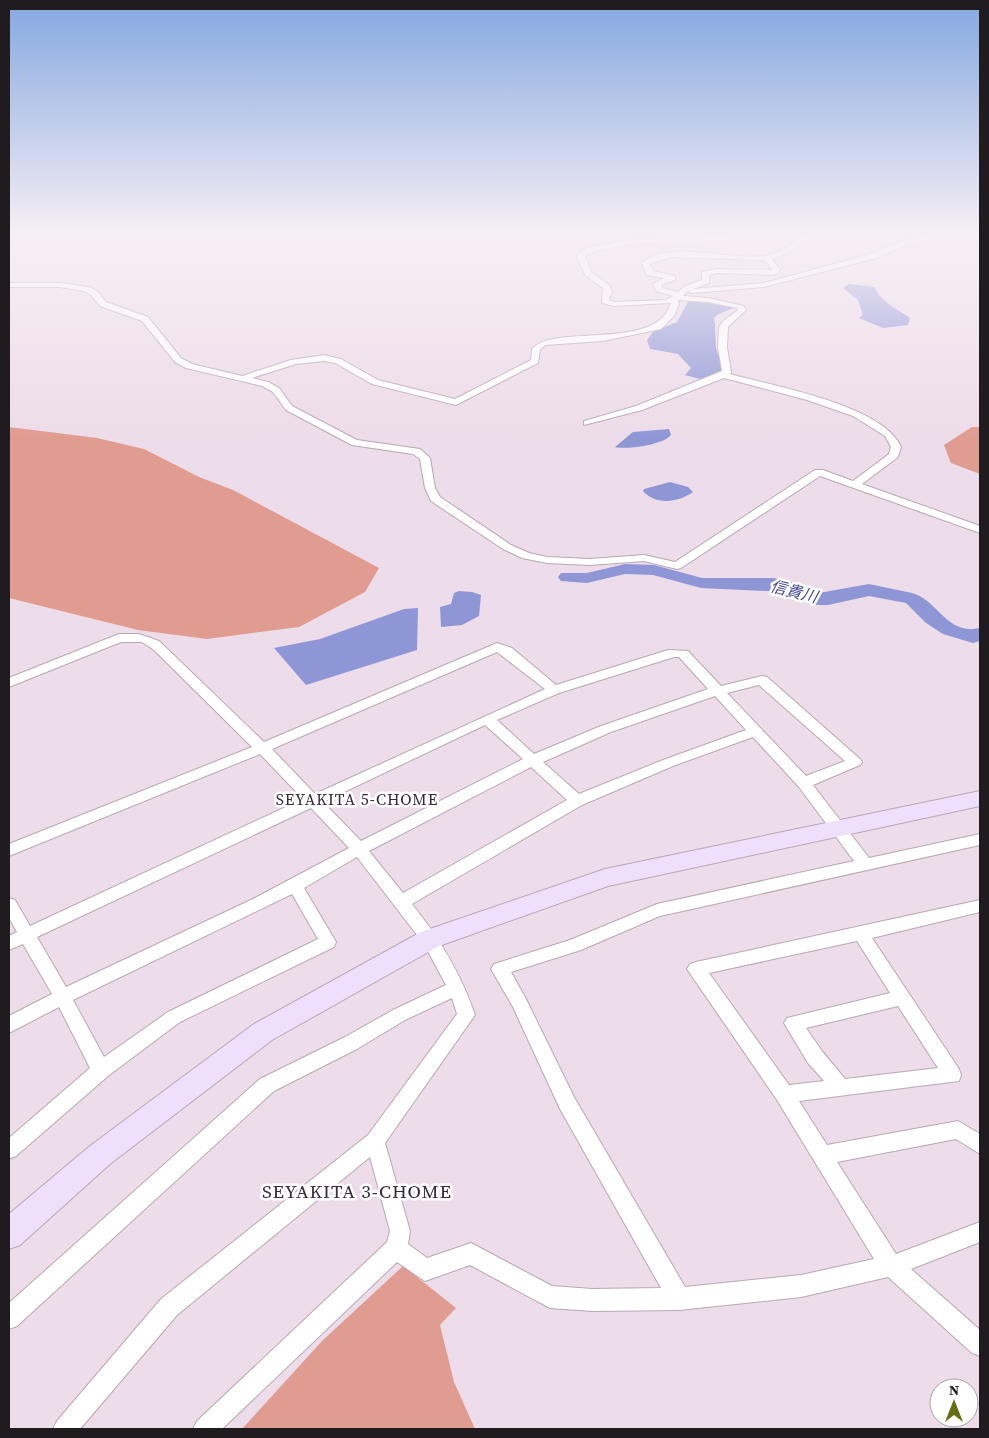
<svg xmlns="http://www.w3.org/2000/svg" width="989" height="1438" font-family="'Source Serif 4','Noto Sans JP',serif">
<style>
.green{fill:#e09c90}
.water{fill:#8e96d6}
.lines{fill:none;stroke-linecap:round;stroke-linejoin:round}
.river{fill:#8e96d6;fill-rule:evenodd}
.street-casing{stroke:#b7a8b3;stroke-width:2}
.secondary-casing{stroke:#b7a8b3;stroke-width:2}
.street{fill:#fff;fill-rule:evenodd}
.secondary{fill:#eee0fc;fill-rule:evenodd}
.labels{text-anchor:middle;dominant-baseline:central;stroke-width:5;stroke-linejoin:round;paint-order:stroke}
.water-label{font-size:16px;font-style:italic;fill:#424592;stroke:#fff}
.neighbourhood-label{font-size:16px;letter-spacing:1px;fill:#362a34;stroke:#fff}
.near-neighbourhood-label{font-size:19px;letter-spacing:1px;fill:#362a34;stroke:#fff}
</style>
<rect width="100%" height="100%" fill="#eddce9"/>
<g class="green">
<path d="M 9,427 L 97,438 L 144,449 L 199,477 L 233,490 L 379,568 L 365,592 L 299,627 L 207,639 L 138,630 L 9,598 Z"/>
<path d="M 972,427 L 980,427 L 980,474 L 951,463 L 944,445 Z"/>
<path d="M 403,1266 L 456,1308 L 440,1325 L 454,1382 L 475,1429 L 242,1429 L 322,1341 Z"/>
</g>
<g class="water">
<path d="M 849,284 L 875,287 C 879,301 899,310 910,318 L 908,325 L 883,328 L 859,318 L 863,315 L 858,300 L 843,288 Z"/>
<path d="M 689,300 L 727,301 L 735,307 L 717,315 L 714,318 C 716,329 715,338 716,348 C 718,358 724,362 722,372 L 700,379 L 685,375 L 691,368 L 678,354 L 650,349 L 647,340 L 653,332 L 677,322 Z"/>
<path d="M 669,429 L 671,435 C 663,445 626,450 615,447 L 633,432 Z"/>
<path d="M 670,482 L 688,487 L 693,492 C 679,502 656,506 643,491 L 644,489 Z"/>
<path d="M 459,591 L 472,592 L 481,595 L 479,616 L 462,625 L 441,627 L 440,607 L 451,604 L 454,593 Z"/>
<path d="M 418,608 L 417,650 L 306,685 L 274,648 L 320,639 L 404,609 Z"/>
</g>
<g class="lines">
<path class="river" d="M 625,564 L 654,565 L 702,578 L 773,578 L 798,583 L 819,593 L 869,584 L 912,593 C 938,600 947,636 980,628 L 980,641 L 973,643 L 943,634 L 926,623 L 906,603 L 869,596 L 828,605 L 816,605 L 786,592 L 701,588 L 653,575 L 625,574 L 587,583 L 561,581 L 558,577 L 561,573 L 587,573 Z"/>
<g class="street-casing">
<g id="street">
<path d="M 728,236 L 745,236 L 698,244 L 637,243 L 595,251 L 585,256 L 591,272 L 609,285 L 612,291 L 609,300 L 614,302 L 666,300 L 673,296 L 656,291 L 653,284 L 664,278 L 647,275 L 642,263 C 672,237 736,265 773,254 C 784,251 793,243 802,236 L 809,237 L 788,253 L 772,259 L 780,270 L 775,275 L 717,273 L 709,275 L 709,283 L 693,289 L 764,283 L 871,254 L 900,242 L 931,236 L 943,236 L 905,246 L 876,258 L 764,287 L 692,293 L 688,291 L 683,296 L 708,298 L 744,306 L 746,310 L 728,327 L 727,347 L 731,372 L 730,374 C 772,386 883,405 901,447 L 898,457 L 862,484 L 980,526 L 980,533 L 820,476 L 681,568 L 677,569 L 644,561 L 590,565 L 547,563 L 522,558 L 503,549 L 431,501 L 425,488 L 420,459 L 413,454 L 352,445 L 286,410 L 273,392 L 262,386 L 186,368 L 175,362 L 142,321 L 100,306 L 91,295 L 84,291 L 60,287 L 9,287 L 9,283 L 60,283 L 89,287 L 97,291 L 106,302 L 148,317 L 181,358 L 192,364 L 242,376 L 291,360 L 324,355 L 341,359 L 378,380 L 455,399 L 531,360 L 532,349 C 555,323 657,352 671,303 L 613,306 L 602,303 L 603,288 L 585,275 L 577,256 L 582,250 C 630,235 679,242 728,236 ZM 670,257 L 765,260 L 772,270 L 717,269 L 702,272 L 702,280 L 685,286 L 678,292 L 662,288 L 661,285 L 675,280 L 675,276 L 653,271 L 650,264 ZM 678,300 L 708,302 L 737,308 L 738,310 L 723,321 L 719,327 L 718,347 L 722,371 L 636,406 L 584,421 L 584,425 L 642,410 L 724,378 L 807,400 L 853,416 L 885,436 L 891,447 L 889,454 L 853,481 L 823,470 L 815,470 L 675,562 L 644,555 L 590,559 L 547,557 L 529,553 L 511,545 L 440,497 L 435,488 L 430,458 L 420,449 L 357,440 L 292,406 L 279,388 L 268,382 L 252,378 L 296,364 L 324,361 L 335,363 L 372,384 L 456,405 L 538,363 L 540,350 L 545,345 L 603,341 L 661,329 L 674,316 L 679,304 Z"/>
<path d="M 119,634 L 139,634 L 159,641 L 264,742 L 497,643 L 512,648 L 556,685 L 668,650 L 688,651 L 721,686 L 762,676 L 767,677 L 860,759 L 862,762 L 860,765 L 813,785 L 869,858 L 980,834 L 980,845 L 660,916 L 581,950 L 511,972 L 526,999 L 574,1097 L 685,1287 L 801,1275 L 874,1259 L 777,1100 L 687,969 L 690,964 L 696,962 L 980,900 L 980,912 L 872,938 L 959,1069 L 961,1075 L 959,1081 L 799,1101 L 827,1145 L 958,1121 L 980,1134 L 980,1154 L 956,1139 L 837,1162 L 896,1254 L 980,1222 L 980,1242 L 911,1269 L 980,1330 L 980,1356 L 972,1353 L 888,1277 L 801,1297 L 679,1310 L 592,1311 L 550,1308 L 470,1265 L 425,1281 L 397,1262 L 222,1429 L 193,1429 L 197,1421 L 387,1242 L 390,1231 L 370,1157 L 177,1315 L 80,1429 L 53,1429 L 57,1421 L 161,1299 L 368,1135 L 457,1014 L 452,998 L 405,1020 L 357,1049 L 274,1091 L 17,1326 L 9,1329 L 9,1303 L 260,1079 L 345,1037 L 393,1010 L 446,985 L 424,944 L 357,857 L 304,888 L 336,942 L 334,947 L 180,1022 L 108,1076 L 16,1156 L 9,1159 L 9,1138 L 90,1068 L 59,1007 L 9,1033 L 9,1016 L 52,994 L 23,944 L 9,950 L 9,936 L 17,932 L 9,918 L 9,898 L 15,900 L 30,926 L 303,799 L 260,754 L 9,856 L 9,844 L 252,747 L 154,650 L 142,642 L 121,642 L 9,687 L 9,678 ZM 497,652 L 545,689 L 315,794 L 272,749 ZM 674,657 L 679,657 L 708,689 L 601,726 L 534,754 L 497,720 L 559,693 ZM 759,685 L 845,761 L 806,776 L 727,693 ZM 715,696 L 746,730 L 663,760 L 579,794 L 543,762 L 611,732 ZM 485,725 L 523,759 L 361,841 L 323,802 ZM 753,737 L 799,787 L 854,861 L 657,904 L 570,940 L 494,964 L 491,969 L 513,1007 L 560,1109 L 661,1288 L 592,1289 L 552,1286 L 471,1243 L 427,1258 L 408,1244 L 410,1231 L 385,1143 L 475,1015 C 461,973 439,938 412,904 L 582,805 L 673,766 ZM 531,767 L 567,800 L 403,893 L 369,851 ZM 311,808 L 349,848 L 253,899 L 66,987 L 37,937 ZM 292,894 L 318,939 L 168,1012 L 104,1057 L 73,1000 ZM 857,941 L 890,993 L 787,1018 L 784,1023 L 808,1063 L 824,1081 L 789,1085 L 709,973 ZM 898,1006 L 938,1068 L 845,1079 L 822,1051 L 806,1028 Z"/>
</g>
</g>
<g class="secondary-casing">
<path id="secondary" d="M 980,791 L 980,806 L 608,886 L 439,946 L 272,1040 L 110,1164 L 20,1245 L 9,1249 L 9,1214 L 90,1146 L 254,1024 L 421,932 L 605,869 Z"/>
</g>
<use href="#street" class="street"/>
<use href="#secondary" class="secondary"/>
</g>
<linearGradient id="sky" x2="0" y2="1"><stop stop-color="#84a8e1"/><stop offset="0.54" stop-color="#f7eff5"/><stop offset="1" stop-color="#f7eff5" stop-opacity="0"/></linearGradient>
<rect width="989" height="437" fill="url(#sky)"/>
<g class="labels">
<g class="water-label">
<text transform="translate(794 591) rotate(14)">信貴川</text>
</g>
<g class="neighbourhood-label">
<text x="357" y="799">SEYAKITA 5-CHOME</text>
</g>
<g class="near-neighbourhood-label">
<text x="357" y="1191">SEYAKITA 3-CHOME</text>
</g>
</g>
<rect width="989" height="1438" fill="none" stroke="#201b1f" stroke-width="20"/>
<g transform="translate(954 1403)"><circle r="24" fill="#ffffff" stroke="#a6a4a5"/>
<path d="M0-4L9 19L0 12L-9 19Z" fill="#666e13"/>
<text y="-8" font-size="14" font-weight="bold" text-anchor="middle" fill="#201b1f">N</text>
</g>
</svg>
